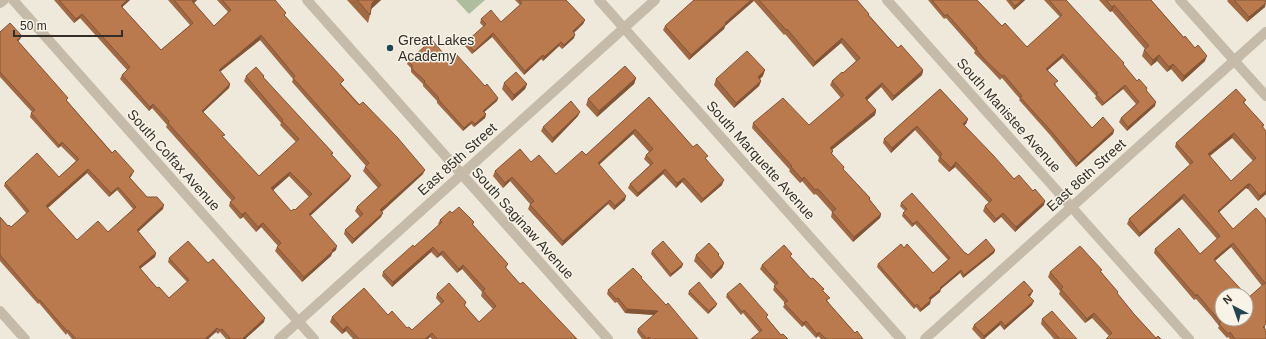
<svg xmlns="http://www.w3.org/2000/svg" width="1266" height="339" font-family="Arial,sans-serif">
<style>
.pitch{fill:#adbd9d}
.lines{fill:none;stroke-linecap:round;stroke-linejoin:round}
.minor{stroke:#c6bba9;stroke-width:10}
.wall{fill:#a06943;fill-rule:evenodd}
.shaded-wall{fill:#825537}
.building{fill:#ba7a4e;stroke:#825537;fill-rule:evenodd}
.poi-dot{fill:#214651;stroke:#f7f3e7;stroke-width:1.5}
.labels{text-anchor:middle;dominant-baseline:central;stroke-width:3;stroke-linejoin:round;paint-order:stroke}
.poi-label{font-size:14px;fill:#342e28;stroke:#f7f3e7;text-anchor:start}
.street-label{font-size:14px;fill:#342e28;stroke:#f7f3e7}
</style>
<rect width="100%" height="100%" fill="#efe9db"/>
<path class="pitch" d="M 456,0 L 485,0 L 469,14 Z"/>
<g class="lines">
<g class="minor">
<path d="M 13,0 L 314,339"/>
<path d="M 307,0 L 608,339"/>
<path d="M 599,0 L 901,339"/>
<path d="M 887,0 L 1189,339"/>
<path d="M 1180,0 L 1266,96"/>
<path d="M 0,3 L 4,0"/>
<path d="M 0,311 L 25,339"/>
<path d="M 279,339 L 655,0"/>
<path d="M 925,339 L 1266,32"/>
</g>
</g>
<g class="wall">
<path d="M 54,0 L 130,0 L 122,7 L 161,50 L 190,25 L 168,0 L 197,0 L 194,3 L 214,26 L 228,12 L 217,0 L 275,0 L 285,16 L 342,85 L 423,174 L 382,212 L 381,217 L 352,244 L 344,234 L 345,230 L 360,217 L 355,211 L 357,207 L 378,188 L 363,171 L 365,167 L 366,166 L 292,82 L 293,79 L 260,40 L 220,72 L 230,84 L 229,88 L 203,112 L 223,138 L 259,176 L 296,142 L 280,125 L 281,123 L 244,81 L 246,76 L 263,78 L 333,153 L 332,155 L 351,176 L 349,180 L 310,216 L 336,250 L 332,253 L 331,256 L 302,282 L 275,251 L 277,247 L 278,246 L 261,227 L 256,232 L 243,217 L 240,219 L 229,206 L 230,202 L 232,201 L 166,127 L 167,125 L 152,108 L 149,111 L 120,79 L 122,75 L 127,70 L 80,18 L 74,23 ZM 289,176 L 309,197 L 295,210 L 291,211 L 273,190 Z"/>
<path d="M 347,0 L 381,0 L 371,9 L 370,15 L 368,23 Z"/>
<path d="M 515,0 L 566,0 L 585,20 L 583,24 L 574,33 L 574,38 L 562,49 L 559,46 L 543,61 L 541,59 L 524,75 L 492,37 L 472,54 L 465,46 L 466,42 L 484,27 L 480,23 L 481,19 L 501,22 L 520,5 Z"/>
<path d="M 694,0 L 857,0 L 869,14 L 869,15 L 898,48 L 923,70 L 922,75 L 892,101 L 881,87 L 867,100 L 876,110 L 875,115 L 832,150 L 833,151 L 832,154 L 843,169 L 870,198 L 870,200 L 881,214 L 880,218 L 853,242 L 831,217 L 832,212 L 817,195 L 815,194 L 814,195 L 802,181 L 800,183 L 789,171 L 790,170 L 752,128 L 753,123 L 809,125 L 841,98 L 830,85 L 832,81 L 843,73 L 856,61 L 841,43 L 813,67 L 785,34 L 784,35 L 754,1 L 725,26 L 724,29 L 689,60 L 663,30 L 665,26 Z"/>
<path d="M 928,0 L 977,0 L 1002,26 L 1027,47 L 1060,17 L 1044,0 L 1066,0 L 1137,81 L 1146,90 L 1155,106 L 1127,131 L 1119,122 L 1121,118 L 1136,104 L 1123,89 L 1102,106 L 1095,98 L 1096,96 L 1062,58 L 1048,70 L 1056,85 L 1056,86 L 1092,128 L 1114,130 L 1113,134 L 1076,167 L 1050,135 L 1019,100 L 1020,99 L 1002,78 L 1000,80 L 985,64 L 974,53 L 975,51 L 946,18 L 944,19 Z"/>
<path d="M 1006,0 L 1025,0 L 1014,10 Z"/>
<path d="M 1099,0 L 1151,0 L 1205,61 L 1182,82 L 1171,69 L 1167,72 L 1157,61 L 1151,66 L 1142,56 L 1144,50 L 1145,49 L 1112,11 L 1110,12 Z"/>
<path d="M 1228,0 L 1265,0 L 1265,7 L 1247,22 L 1227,1 Z"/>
<path d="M 0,32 L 22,36 L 20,39 L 18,41 L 67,101 L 132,175 L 130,178 L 147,197 L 163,209 L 138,231 L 156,253 L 155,257 L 140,269 L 157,288 L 169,298 L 187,282 L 168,262 L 169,258 L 208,263 L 264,322 L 245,339 L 226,339 L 220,332 L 218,334 L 216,332 L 208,339 L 72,339 L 67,333 L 66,335 L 39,303 L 38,304 L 0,261 L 0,217 L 8,226 L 11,227 L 27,214 L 4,186 L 5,183 L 59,177 L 76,161 L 61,146 L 58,148 L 30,117 L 31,113 L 32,112 L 0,77 ZM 87,173 L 109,197 L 117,190 L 133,209 L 108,232 L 77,240 L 48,208 Z"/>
<path d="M 449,60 L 485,86 L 498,98 L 497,101 L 484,112 L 486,114 L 485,118 L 474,127 L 471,124 L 463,131 L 437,103 L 437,101 L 423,86 L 423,84 L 411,72 L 411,68 L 407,64 L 408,61 Z"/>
<path d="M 763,76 L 760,79 L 761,81 L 759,86 L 734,108 L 714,85 L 716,79 Z"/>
<path d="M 636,78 L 634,84 L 597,117 L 586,105 L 588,99 Z"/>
<path d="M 504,83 L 527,84 L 525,89 L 512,101 L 502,89 Z"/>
<path d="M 940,89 L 968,119 L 966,124 L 964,125 L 1014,179 L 1044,205 L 1015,232 L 1001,217 L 994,223 L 983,211 L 985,206 L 989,203 L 955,167 L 949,172 L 938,161 L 939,157 L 915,130 L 891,153 L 883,143 L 884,139 Z"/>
<path d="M 649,97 L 693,147 L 707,160 L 722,185 L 701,203 L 682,182 L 676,188 L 663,174 L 637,197 L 628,188 L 630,184 L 650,165 L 644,159 L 646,155 L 649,152 L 633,134 L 599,165 L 625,200 L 614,210 L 608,204 L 562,246 L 528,209 L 530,204 L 510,181 L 503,188 L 493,176 L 495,171 L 531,162 L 556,174 L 586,155 Z"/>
<path d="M 1246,100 L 1244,103 L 1264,125 L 1263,127 L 1266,194 L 1258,201 L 1248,189 L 1246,188 L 1219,212 L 1233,229 L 1265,221 L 1265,328 L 1266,339 L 1230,339 L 1228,337 L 1227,338 L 1218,328 L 1219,326 L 1211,316 L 1196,299 L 1194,300 L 1154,253 L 1155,249 L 1200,254 L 1217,239 L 1182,199 L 1139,237 L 1127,224 L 1129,219 L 1190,165 L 1175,147 L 1176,143 ZM 1232,138 L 1253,161 L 1231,181 L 1210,156 ZM 1231,247 L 1262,286 L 1248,298 L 1215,261 Z"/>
<path d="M 578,116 L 552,143 L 541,131 L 543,127 Z"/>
<path d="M 901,203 L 965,253 L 968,255 L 995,250 L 994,253 L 963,278 L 960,273 L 941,289 L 940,292 L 930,300 L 930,304 L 920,312 L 916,307 L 914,309 L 877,267 L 878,264 L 904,248 L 933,273 L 948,260 L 915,224 L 912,227 L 902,216 L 903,213 L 905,211 L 900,206 Z"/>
<path d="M 452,213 L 474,222 L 473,225 L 508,264 L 506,268 L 520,284 L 577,339 L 432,339 L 430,337 L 428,339 L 353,339 L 346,331 L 342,334 L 330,322 L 332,317 L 388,315 L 407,328 L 412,330 L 441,304 L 436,298 L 437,294 L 466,302 L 465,306 L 479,322 L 493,309 L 481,296 L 482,292 L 462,269 L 457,273 L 441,255 L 437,258 L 431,252 L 392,287 L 382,276 L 383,272 L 414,247 L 439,225 L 438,224 L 440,220 Z"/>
<path d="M 652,251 L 682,267 L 670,277 L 651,254 Z"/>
<path d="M 719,254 L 718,256 L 724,263 L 722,268 L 711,279 L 694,261 L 696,255 Z"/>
<path d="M 791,257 L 811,279 L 824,289 L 823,291 L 828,302 L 855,333 L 863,339 L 821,339 L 818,336 L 816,338 L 804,325 L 802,327 L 783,307 L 785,303 L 773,290 L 775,285 L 760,269 L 762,265 Z"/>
<path d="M 1050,272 L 1101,272 L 1117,294 L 1134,314 L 1156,338 L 1161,339 L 1109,336 L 1092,318 L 1085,323 L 1059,294 L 1060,291 L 1048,277 Z"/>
<path d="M 641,278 L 698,339 L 642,339 L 637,332 L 638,329 L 654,315 L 625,313 L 617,302 L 615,303 L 607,294 L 608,290 Z"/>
<path d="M 689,291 L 716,306 L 708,314 L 688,294 Z"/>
<path d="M 727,294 L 767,318 L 781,335 L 759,332 L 743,313 L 741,315 L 726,297 Z"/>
<path d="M 1031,295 L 1030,296 L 1032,305 L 1004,330 L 1000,325 L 984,339 L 981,339 L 972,329 L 974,325 L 985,316 Z"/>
<path d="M 1042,319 L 1077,339 L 1054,339 L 1041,324 Z"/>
</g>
<g class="shaded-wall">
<path d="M 127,0 L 130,0 L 119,10 L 121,6 Z"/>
<path d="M 194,0 L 197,0 L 191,6 L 192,1 Z"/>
<path d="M 375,0 L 381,0 L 369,11 L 372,3 Z"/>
<path d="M 751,0 L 754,0 L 725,26 L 724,29 L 689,60 L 691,55 L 725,23 Z"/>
<path d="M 1022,0 L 1025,0 L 1014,10 L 1015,6 Z"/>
<path d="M 1266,3 L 1265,7 L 1247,22 L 1249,17 Z"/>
<path d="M 1114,5 L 1112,11 L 1110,12 L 1112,7 Z"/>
<path d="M 82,14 L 80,18 L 74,23 L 76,19 Z"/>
<path d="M 585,20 L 583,24 L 571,35 L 573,31 Z"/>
<path d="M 493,33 L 492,37 L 472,54 L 474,51 Z"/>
<path d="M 261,35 L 260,40 L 217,74 L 219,70 Z"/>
<path d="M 575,35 L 574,38 L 562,49 L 564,45 Z"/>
<path d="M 22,36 L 20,39 L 16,44 L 17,40 Z"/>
<path d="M 842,38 L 841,43 L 813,67 L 815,62 Z"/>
<path d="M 561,42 L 559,46 L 543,61 L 544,57 Z"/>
<path d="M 1063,54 L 1062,58 L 1045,72 L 1046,69 Z"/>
<path d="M 543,55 L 541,59 L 524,75 L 525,71 Z"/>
<path d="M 1159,55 L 1157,61 L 1151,66 L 1153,60 Z"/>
<path d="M 1207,56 L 1205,61 L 1182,82 L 1184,76 Z"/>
<path d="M 1173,64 L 1171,69 L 1167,72 L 1169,67 Z"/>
<path d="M 765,70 L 763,76 L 756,82 L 758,77 Z"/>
<path d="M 923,70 L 922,75 L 892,101 L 894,96 Z"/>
<path d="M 636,78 L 634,84 L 597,117 L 599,111 Z"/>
<path d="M 761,81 L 759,86 L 734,108 L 736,103 Z"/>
<path d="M 882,83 L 881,87 L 864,103 L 865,98 Z"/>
<path d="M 230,84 L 229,88 L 200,115 L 202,111 Z"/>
<path d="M 527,84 L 525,89 L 512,101 L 514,95 Z"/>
<path d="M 1125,85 L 1123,89 L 1102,106 L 1104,103 Z"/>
<path d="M 498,98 L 497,101 L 482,114 L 483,111 Z"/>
<path d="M 1156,102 L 1155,106 L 1127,131 L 1128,127 Z"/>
<path d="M 153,104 L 152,108 L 149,111 L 150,107 Z"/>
<path d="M 876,110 L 875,115 L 828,153 L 830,148 Z"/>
<path d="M 580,112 L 578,116 L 552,143 L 553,138 Z"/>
<path d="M 486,114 L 485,118 L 474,127 L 475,124 Z"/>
<path d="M 968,119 L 966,124 L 961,128 L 963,124 Z"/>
<path d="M 472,121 L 471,124 L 463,131 L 464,128 Z"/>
<path d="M 917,126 L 915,130 L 891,153 L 892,148 Z"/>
<path d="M 635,129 L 633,134 L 596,167 L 598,163 Z"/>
<path d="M 1114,130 L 1113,134 L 1076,167 L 1078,163 Z"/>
<path d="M 1234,133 L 1232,138 L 1207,158 L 1208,154 Z"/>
<path d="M 62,142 L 61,146 L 58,148 L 59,145 Z"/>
<path d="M 956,162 L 955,167 L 949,172 L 951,168 Z"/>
<path d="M 88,169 L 87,173 L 45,210 L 46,206 Z"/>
<path d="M 665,169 L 663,174 L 637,197 L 638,193 Z"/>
<path d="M 425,170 L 423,174 L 379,214 L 380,210 Z"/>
<path d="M 134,171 L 132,175 L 128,180 L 129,177 Z"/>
<path d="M 290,172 L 289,176 L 270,193 L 271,188 Z"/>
<path d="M 351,176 L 349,180 L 307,219 L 309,214 Z"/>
<path d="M 512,177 L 510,181 L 503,188 L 505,183 Z"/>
<path d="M 804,177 L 802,181 L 800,183 L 802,179 Z"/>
<path d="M 684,178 L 682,182 L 676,188 L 677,183 Z"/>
<path d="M 724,180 L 722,185 L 701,203 L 703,199 Z"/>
<path d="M 1248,184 L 1250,184 L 1248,189 L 1246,188 L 1216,215 L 1218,211 Z"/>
<path d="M 118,187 L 117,190 L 109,197 L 111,193 Z"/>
<path d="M 1266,191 L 1266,194 L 1258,201 L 1260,196 Z"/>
<path d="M 1184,194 L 1182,199 L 1139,237 L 1140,233 Z"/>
<path d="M 626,196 L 625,200 L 614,210 L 615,206 Z"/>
<path d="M 610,200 L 608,204 L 562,246 L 563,241 Z"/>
<path d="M 1045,201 L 1044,205 L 1015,232 L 1016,227 Z"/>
<path d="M 164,205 L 163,209 L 136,234 L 137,230 Z"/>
<path d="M 245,212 L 243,217 L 240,219 L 242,215 Z"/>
<path d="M 383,213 L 381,217 L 352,244 L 354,239 Z"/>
<path d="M 1003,213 L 1001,217 L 994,223 L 996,219 Z"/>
<path d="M 881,214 L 880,218 L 853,242 L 854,237 Z"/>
<path d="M 917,221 L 915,224 L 912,227 L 913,224 Z"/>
<path d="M 263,223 L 261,227 L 256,232 L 258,227 Z"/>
<path d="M 1233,243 L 1231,247 L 1213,262 L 1215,258 Z"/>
<path d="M 337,246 L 336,250 L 332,253 L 331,256 L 302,282 L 304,277 Z"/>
<path d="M 433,247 L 431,252 L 392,287 L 393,282 Z"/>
<path d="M 995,250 L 994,253 L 963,278 L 964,275 Z"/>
<path d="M 443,251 L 441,255 L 437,258 L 439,254 Z"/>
<path d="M 156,253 L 155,257 L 137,271 L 139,267 Z"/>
<path d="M 724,263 L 722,268 L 711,279 L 713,274 Z"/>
<path d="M 683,264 L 682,267 L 670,277 L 671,274 Z"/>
<path d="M 463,265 L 462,269 L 457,273 L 459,269 Z"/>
<path d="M 961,270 L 960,273 L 941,289 L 940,292 L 928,302 L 929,298 L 940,288 Z"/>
<path d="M 1033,291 L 1031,295 L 1027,299 L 1028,295 Z"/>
<path d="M 931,300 L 930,304 L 920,312 L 921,309 Z"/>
<path d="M 1034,301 L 1032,305 L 1004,330 L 1005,326 Z"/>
<path d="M 717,304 L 716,306 L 708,314 L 709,311 Z"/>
<path d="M 627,309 L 658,311 L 656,315 L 625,313 Z"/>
<path d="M 1094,313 L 1092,318 L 1085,323 L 1087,319 Z"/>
<path d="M 265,318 L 264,322 L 245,339 L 242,339 Z"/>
<path d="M 806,321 L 804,325 L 802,327 L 803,323 Z"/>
<path d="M 1001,321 L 1000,325 L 984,339 L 983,339 L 984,336 Z"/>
<path d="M 347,326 L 346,331 L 342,334 L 343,330 Z"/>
<path d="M 217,328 L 216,332 L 208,339 L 205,339 Z"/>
<path d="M 819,332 L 818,336 L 816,338 L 817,334 Z"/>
<path d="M 432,333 L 430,337 L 428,339 L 425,339 Z"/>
</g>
<g class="building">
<path d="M 59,0 L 127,0 L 121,6 L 161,50 L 193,23 L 174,0 L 194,0 L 192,1 L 214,26 L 231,10 L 222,0 L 275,0 L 286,13 L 284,15 L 344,80 L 340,84 L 359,105 L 363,102 L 397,137 L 425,170 L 380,210 L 383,213 L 354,239 L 345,230 L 363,214 L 357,207 L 381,185 L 365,167 L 369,163 L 293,78 L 295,76 L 261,35 L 219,70 L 230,84 L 202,111 L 225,135 L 222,136 L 259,176 L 299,139 L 282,121 L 283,120 L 246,76 L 256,67 L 264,76 L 263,77 L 333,153 L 331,154 L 351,176 L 309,214 L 337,246 L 332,250 L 333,251 L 304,277 L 277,247 L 281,243 L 263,223 L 258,227 L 245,212 L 242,215 L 230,202 L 235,198 L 168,123 L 169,121 L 153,104 L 150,107 L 122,75 L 130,67 L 82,14 L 76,19 ZM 290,172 L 312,194 L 295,210 L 294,209 L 291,211 L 271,188 Z"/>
<path d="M 357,0 L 375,0 L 372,3 L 370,15 Z"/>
<path d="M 519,0 L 566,0 L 585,20 L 573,31 L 575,35 L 564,45 L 561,42 L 544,57 L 543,55 L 525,71 L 493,33 L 474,51 L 466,42 L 486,24 L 481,19 L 491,10 L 501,22 L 522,3 Z"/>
<path d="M 694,0 L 751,0 L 725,23 L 726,24 L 691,55 L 665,26 Z"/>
<path d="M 759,0 L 857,0 L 869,14 L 868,15 L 898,48 L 901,45 L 923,70 L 894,96 L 882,83 L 865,98 L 876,110 L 830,148 L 833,151 L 831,153 L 844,167 L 843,169 L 870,198 L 869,199 L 881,214 L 854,237 L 832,212 L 836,209 L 819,190 L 817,189 L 815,190 L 804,177 L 802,179 L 791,167 L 792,166 L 753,123 L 783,98 L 809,125 L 844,95 L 832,81 L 842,72 L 843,73 L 860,58 L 842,38 L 815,62 L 787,29 L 786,30 Z"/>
<path d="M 932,0 L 977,0 L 1002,26 L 1005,23 L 1027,47 L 1062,15 L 1049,0 L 1066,0 L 1124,63 L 1123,64 L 1137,81 L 1139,79 L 1147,88 L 1146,90 L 1156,102 L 1128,127 L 1121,118 L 1139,102 L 1125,85 L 1104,103 L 1096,94 L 1098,93 L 1063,54 L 1046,69 L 1058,81 L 1054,84 L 1092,128 L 1103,117 L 1114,130 L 1078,163 L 1051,131 L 1020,97 L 1022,96 L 1004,75 L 1002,76 L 986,61 L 976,49 L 977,48 L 947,14 L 945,16 Z"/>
<path d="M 1010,0 L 1022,0 L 1015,6 Z"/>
<path d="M 1106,0 L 1151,0 L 1184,38 L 1185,36 L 1195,48 L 1198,45 L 1207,56 L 1184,76 L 1173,64 L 1169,67 L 1159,55 L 1153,60 L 1144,50 L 1149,46 L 1114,5 L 1112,7 Z"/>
<path d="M 1234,0 L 1265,0 L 1266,3 L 1249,17 Z"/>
<path d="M 10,23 L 22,36 L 17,40 L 68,98 L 66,100 L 112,153 L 115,150 L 134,171 L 129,177 L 147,197 L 157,197 L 164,205 L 137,230 L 156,253 L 139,267 L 157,288 L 159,287 L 169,298 L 189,280 L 169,258 L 188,241 L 208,263 L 213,259 L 265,318 L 242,339 L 231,339 L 222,329 L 220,330 L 217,328 L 205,339 L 76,339 L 68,330 L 67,331 L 40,300 L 39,301 L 0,255 L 0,217 L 8,226 L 9,225 L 11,227 L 29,211 L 5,183 L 37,153 L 59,177 L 79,159 L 62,142 L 59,145 L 31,113 L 35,110 L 0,72 L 0,32 ZM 88,169 L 111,193 L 118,187 L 136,207 L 108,232 L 98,221 L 77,240 L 46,206 Z"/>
<path d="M 432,40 L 449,60 L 456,54 L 485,86 L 487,84 L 498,98 L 483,111 L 486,114 L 475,124 L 472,121 L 464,128 L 438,99 L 439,98 L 424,82 L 425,81 L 412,69 L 412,65 L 408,61 Z"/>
<path d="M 747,51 L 765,70 L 758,77 L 761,81 L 736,103 L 716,79 Z"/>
<path d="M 625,66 L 636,78 L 599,111 L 588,99 Z"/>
<path d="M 516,72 L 527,84 L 514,95 L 504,83 Z"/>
<path d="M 940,89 L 968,119 L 963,124 L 993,155 L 1014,179 L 1019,175 L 1033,191 L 1035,189 L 1045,201 L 1016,227 L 1003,213 L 996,219 L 985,206 L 992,200 L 956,162 L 951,168 L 940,157 L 942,154 L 917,126 L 892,148 L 884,139 Z"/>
<path d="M 1236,89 L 1246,100 L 1243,102 L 1264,125 L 1262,126 L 1266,131 L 1266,191 L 1260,196 L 1250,184 L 1248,184 L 1218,211 L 1233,229 L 1256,208 L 1266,219 L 1265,220 L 1266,222 L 1266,324 L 1263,327 L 1266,330 L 1266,339 L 1235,339 L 1230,332 L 1228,334 L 1219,324 L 1221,322 L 1212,312 L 1197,294 L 1196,296 L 1155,249 L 1179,228 L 1200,254 L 1220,236 L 1184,194 L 1140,233 L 1129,219 L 1193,162 L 1176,143 ZM 1234,133 L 1256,158 L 1231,181 L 1208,154 ZM 1233,243 L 1265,283 L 1248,298 L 1246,295 L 1246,319 L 1222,319 L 1222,295 L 1246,295 L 1214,260 L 1215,258 Z"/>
<path d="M 649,97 L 693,147 L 697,144 L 708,156 L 705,158 L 724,180 L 703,199 L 684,178 L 677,183 L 665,169 L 638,193 L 630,184 L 653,163 L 646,155 L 653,149 L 635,129 L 598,163 L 626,196 L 615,206 L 610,200 L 563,241 L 530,205 L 534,201 L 512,177 L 505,183 L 495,171 L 520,149 L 531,162 L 539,155 L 556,174 L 582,151 L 586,155 Z"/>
<path d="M 571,101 L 580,112 L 553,138 L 543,127 Z"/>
<path d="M 912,193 L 965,253 L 966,253 L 968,255 L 986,239 L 995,250 L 964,275 L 961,270 L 940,288 L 941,289 L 929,298 L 931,300 L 921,309 L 917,304 L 915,306 L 878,264 L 901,244 L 904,248 L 907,244 L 933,273 L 950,258 L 917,221 L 913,224 L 903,213 L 907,209 L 901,203 Z"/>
<path d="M 459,207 L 474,222 L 472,224 L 508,264 L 505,267 L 520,284 L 523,282 L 577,339 L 437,339 L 432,333 L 425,339 L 359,339 L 347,326 L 343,330 L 332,317 L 364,288 L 388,315 L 392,311 L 407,328 L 409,327 L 412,330 L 444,301 L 437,294 L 449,283 L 466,302 L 464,305 L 479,322 L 496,306 L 483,291 L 485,289 L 463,265 L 459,269 L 443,251 L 439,254 L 433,247 L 393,282 L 383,272 L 413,245 L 414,247 L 442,222 L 440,220 L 450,211 L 452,213 Z"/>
<path d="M 663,241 L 683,264 L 671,274 L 652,251 Z"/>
<path d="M 709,243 L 719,254 L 718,255 L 724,263 L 713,274 L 696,255 Z"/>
<path d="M 784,245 L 792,254 L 790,256 L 811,279 L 813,278 L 824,289 L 822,290 L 830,298 L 826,300 L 831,306 L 855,333 L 857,331 L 863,339 L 826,339 L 819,332 L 817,334 L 806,321 L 803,323 L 784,303 L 788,301 L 774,286 L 778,283 L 762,265 Z"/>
<path d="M 1080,246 L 1102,270 L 1100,271 L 1118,292 L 1117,293 L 1134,314 L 1156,338 L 1158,336 L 1161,339 L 1106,339 L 1112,333 L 1094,313 L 1087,319 L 1061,289 L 1063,287 L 1050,272 Z"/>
<path d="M 633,268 L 642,277 L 641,278 L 666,305 L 668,303 L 698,339 L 651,339 L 649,337 L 647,339 L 638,329 L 658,311 L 627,309 L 618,298 L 616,299 L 608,290 Z"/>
<path d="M 1024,281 L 1033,291 L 1028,295 L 1034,301 L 1005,326 L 1001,321 L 984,336 L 974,325 L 985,316 Z"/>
<path d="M 699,282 L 717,304 L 709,311 L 689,291 Z"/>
<path d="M 740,283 L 768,315 L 766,317 L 781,335 L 783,334 L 788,339 L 751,339 L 762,330 L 744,310 L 742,312 L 727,294 Z"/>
<path d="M 1052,311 L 1077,339 L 1059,339 L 1059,338 L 1042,319 Z"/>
</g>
<circle class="poi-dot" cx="390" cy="48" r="4"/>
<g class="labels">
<g class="poi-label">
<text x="398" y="40">Great Lakes<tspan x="398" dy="16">Academy</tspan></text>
</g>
<g class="street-label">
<text transform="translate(1009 115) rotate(48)">South Manistee Avenue</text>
<text transform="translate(457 159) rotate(-42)">East 85th Street</text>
<text transform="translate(174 160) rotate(48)">South Colfax Avenue</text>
<text transform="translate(761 160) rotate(48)">South Marquette Avenue</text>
<text transform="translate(1086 175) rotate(-42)">East 86th Street</text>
<text transform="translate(523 223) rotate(48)">South Saginaw Avenue</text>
</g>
</g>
<g transform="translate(1234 307) rotate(319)"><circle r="19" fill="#f7f3e7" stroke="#a9a49b"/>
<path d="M0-3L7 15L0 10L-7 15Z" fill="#214651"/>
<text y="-6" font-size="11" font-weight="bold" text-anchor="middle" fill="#342e28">N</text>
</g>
<path d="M14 30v6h108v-6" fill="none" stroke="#342e28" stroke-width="2"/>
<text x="20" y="30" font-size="12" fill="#342e28" stroke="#f7f3e7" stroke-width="3" paint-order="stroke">50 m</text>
</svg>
